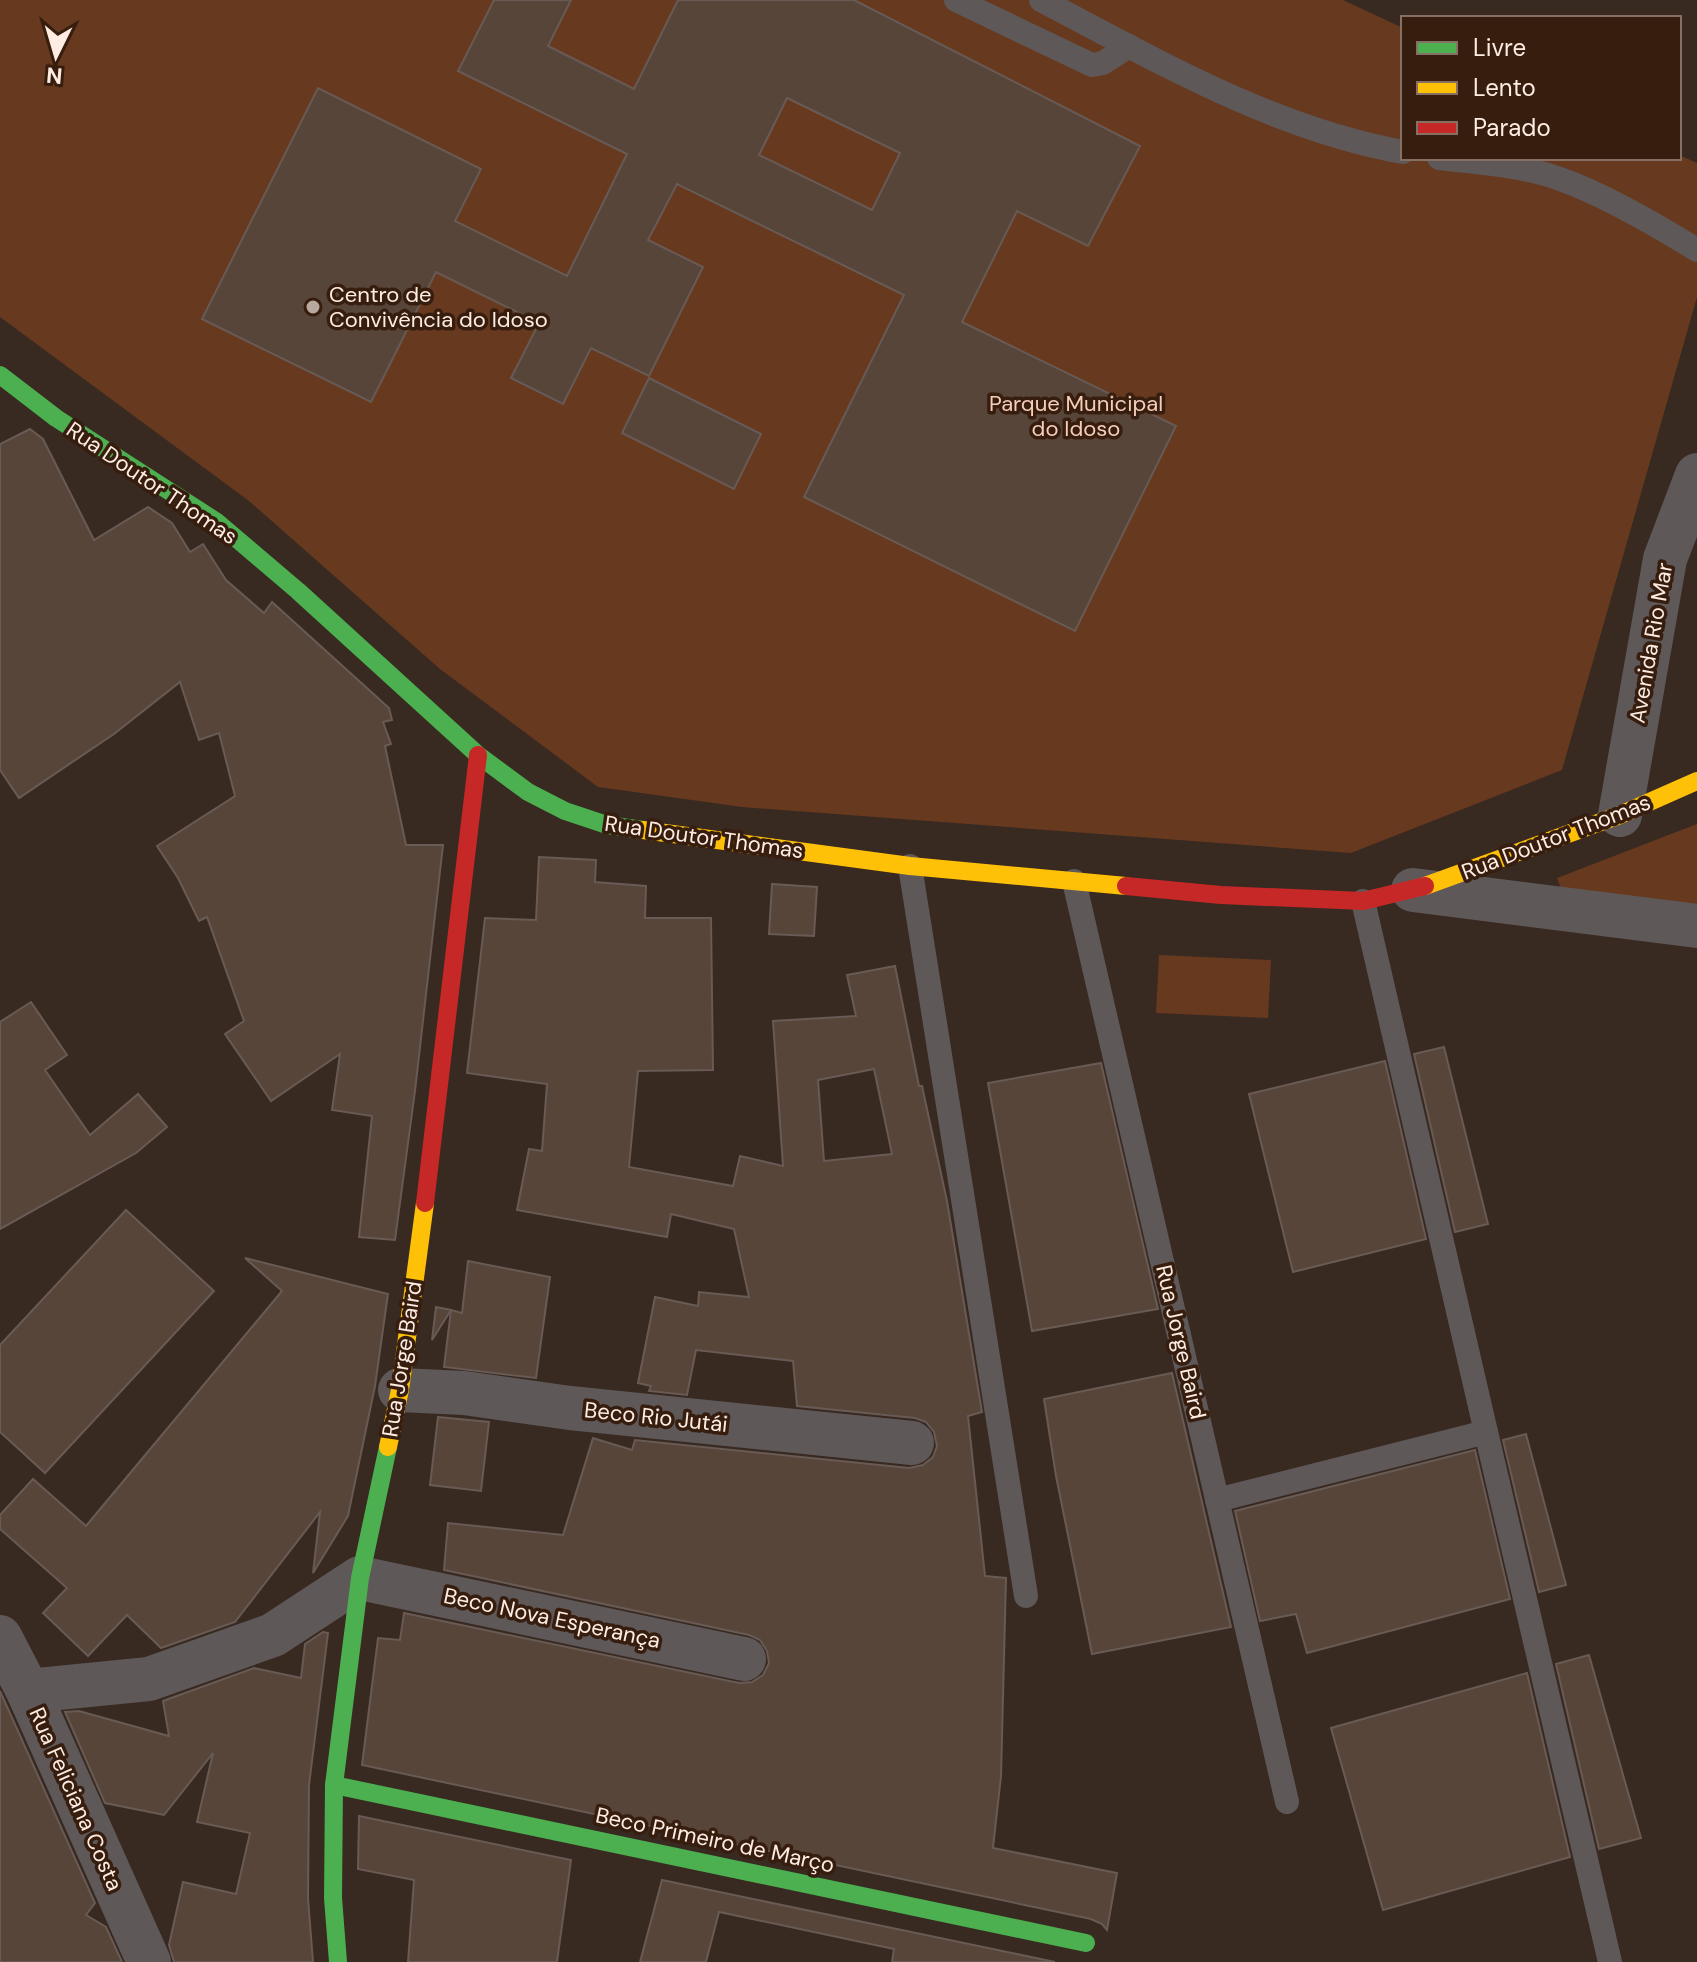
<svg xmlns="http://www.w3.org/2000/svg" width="1697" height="1962" font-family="'DM Sans',sans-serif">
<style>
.green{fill:#67391f}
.building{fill:#58453a;stroke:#685a54;stroke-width:2;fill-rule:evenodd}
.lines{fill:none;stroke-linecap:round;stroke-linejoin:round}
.lane{stroke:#5f5858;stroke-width:24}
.street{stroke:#5f5858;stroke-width:44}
.fast{stroke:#4caf50;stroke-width:18}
.slow{stroke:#ffc107;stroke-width:18}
.jam{stroke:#c62828;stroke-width:18}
.poi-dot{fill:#b9a89e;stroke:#361d0e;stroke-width:3}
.labels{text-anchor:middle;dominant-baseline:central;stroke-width:7;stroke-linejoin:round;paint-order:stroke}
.poi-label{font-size:22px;fill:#feece2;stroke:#361d0e;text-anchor:start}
.park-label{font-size:22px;fill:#f5ceba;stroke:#361d0e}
.street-label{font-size:22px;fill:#feece2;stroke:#361d0e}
</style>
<rect width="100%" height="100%" fill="#382921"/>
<g class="green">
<path d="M 0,0 L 1343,0 L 1403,28 L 1403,158 L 1679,158 L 1679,155 L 1697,163 L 1697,297 L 1562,770 L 1351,853 L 742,807 L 598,787 L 440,669 L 249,501 L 0,317 Z"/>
<path d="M 1697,824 L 1697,910 L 1565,899 L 1557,878 Z"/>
<path d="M 1159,955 L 1271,960 L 1268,1018 L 1156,1013 Z"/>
</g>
<g class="building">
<path d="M 494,0 L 571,0 L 548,46 L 634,89 L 678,0 L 854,0 L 1140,146 L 1088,246 L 1017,211 L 962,322 L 1176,426 L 1075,631 L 804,497 L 904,295 L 677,184 L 648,240 L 703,267 L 649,376 L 591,348 L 563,404 L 511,378 L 539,323 L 436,272 L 371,402 L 202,319 L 318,88 L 481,169 L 455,221 L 567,276 L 627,154 L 458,71 ZM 787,98 L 900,153 L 872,210 L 759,155 Z"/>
<path d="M 649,378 L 761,434 L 734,489 L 622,433 Z"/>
<path d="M 30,429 L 43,439 L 94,540 L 148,507 L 172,523 L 190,552 L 203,544 L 226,580 L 264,613 L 272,602 L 389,708 L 392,720 L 383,722 L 391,744 L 385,746 L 406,845 L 443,845 L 415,1091 L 395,1240 L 359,1237 L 372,1116 L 332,1110 L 340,1054 L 271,1101 L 225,1034 L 244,1021 L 207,917 L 199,921 L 178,878 L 157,846 L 235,796 L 219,733 L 199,740 L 180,682 L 114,734 L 19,798 L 0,770 L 0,444 Z"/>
<path d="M 539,857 L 596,860 L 595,882 L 646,886 L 645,918 L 711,918 L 713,1070 L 638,1071 L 629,1167 L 733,1186 L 740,1156 L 783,1166 L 773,1021 L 856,1016 L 847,975 L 895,966 L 919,1086 L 922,1086 L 947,1201 L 982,1412 L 968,1416 L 985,1576 L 1006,1578 L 1001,1776 L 993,1848 L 1117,1873 L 1107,1930 L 1102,1924 L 1091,1919 L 362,1765 L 378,1638 L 400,1640 L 404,1613 L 739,1683 L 752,1682 L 763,1675 L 769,1663 L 767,1651 L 760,1640 L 749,1635 L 444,1570 L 448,1523 L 563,1535 L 593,1438 L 632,1450 L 635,1440 L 909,1468 L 923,1465 L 933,1457 L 937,1446 L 934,1432 L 926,1422 L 915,1418 L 797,1406 L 793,1361 L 696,1350 L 687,1395 L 649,1391 L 651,1386 L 638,1383 L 655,1297 L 698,1306 L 699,1292 L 749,1297 L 734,1229 L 671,1214 L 667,1237 L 517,1210 L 529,1149 L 542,1151 L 547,1084 L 467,1073 L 485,918 L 536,920 ZM 874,1069 L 892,1154 L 824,1161 L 818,1080 Z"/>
<path d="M 772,884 L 817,887 L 814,936 L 769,934 Z"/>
<path d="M 31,1002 L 67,1055 L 45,1070 L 90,1135 L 138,1094 L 167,1127 L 136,1153 L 0,1229 L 0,1022 Z"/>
<path d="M 1444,1047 L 1488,1224 L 1455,1232 L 1414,1054 Z"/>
<path d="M 1385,1061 L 1426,1239 L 1293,1272 L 1249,1094 Z"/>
<path d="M 1101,1063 L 1158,1309 L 1032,1331 L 988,1083 Z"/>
<path d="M 126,1210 L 214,1291 L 45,1473 L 0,1432 L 0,1345 Z"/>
<path d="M 245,1258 L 388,1294 L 375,1386 L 348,1516 L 313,1573 L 320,1512 L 235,1622 L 161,1648 L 127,1615 L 88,1656 L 43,1613 L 67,1588 L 0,1529 L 0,1515 L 33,1479 L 86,1526 L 282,1291 Z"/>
<path d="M 468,1261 L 550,1277 L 536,1378 L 444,1367 L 451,1310 L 462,1313 Z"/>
<path d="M 436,1307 L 451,1310 L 432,1340 Z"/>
<path d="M 1172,1373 L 1231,1627 L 1092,1654 L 1056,1476 L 1044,1399 Z"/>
<path d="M 438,1417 L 489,1422 L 481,1491 L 430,1485 Z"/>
<path d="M 1526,1434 L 1566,1585 L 1539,1592 L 1503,1440 Z"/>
<path d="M 1475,1450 L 1510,1599 L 1307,1653 L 1296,1614 L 1260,1621 L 1235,1511 Z"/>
<path d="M 323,1632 L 328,1633 L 309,1785 L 308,1898 L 313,1962 L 174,1962 L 169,1945 L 183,1882 L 236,1894 L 250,1833 L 197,1822 L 213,1753 L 164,1815 L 105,1803 L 65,1712 L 79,1711 L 169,1736 L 163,1701 L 254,1668 L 301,1678 L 305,1644 Z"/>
<path d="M 1589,1655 L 1641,1838 L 1599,1849 L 1556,1664 Z"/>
<path d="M 1527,1673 L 1570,1857 L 1383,1910 L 1331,1728 Z"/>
<path d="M 0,1691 L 95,1903 L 86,1915 L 106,1927 L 122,1962 L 0,1962 Z"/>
<path d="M 359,1816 L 571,1860 L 557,1962 L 408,1962 L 414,1880 L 358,1869 Z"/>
<path d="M 662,1880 L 1055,1962 L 892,1962 L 894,1949 L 719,1912 L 706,1962 L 640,1962 Z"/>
</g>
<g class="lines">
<g class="lane">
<path d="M 956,0 L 1092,65 L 1103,63 L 1129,46"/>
<path d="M 1041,0 C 1156,60 1274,129 1403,152"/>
<path d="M 1439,158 C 1479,163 1522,165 1560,179 C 1603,194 1658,226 1697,250"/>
<path d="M 910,866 L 1026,1596"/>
<path d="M 1074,881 L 1287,1802"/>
<path d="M 1486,1432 L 1610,1962"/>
<path d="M 1217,1500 L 1486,1432 L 1363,901"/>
</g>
<g class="street">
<path d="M 1620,815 L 1665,559 L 1697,475"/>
<path d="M 1413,890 L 1697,926"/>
<path d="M 400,1390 L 464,1393 L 570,1408 L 912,1443"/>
<path d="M 0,1637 L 28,1691 L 149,1962"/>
<path d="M 28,1691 L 149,1679 L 273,1635 L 360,1578 L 744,1659"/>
</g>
<g class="fast">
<path d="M 0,375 L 56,418 L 217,522 L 298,591 L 478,755 L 528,792 L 565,811 L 607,825 L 643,830"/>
<path d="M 334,1785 L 1086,1943"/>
<path d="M 338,1962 L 333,1898 L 334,1785 L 360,1578 L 388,1447"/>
</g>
<g class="slow">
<path d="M 643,830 L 910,866 L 1126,886"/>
<path d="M 1425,886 L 1620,815 L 1697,781"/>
<path d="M 388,1447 L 400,1390 L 425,1203"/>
</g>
<g class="jam">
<path d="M 1126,886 L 1221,895 L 1363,901 L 1425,886"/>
<path d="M 425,1203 L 478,755"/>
</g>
</g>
<circle class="poi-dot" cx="313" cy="307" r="8"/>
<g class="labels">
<g class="poi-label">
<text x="329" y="294">Centro de<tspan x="329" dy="25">Convivência do Idoso</tspan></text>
</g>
<g class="park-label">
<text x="1076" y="403">Parque Municipal<tspan x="1076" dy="25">do Idoso</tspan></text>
</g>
<g class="street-label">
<text transform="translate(152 483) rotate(34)">Rua Doutor Thomas</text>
<text transform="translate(1651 643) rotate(-80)">Avenida Rio Mar</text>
<text transform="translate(704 837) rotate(8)">Rua Doutor Thomas</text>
<text transform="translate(1556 837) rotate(-21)">Rua Doutor Thomas</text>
<text transform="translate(1181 1342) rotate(77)">Rua Jorge Baird</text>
<text transform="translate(402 1359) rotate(-81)">Rua Jorge Baird</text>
<text transform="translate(656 1417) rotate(6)">Beco Rio Jutái</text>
<text transform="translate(552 1618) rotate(12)">Beco Nova Esperança</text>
<text transform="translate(76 1799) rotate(66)">Rua Feliciana Costa</text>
<text transform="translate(715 1840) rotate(12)">Beco Primeiro de Março</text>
</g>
</g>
<rect x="1401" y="16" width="280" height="144" fill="#361d0e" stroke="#867063" stroke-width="2"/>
<rect x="1417" y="42" width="40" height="12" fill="#4caf50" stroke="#867063" stroke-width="2"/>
<text x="1473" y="56" font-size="24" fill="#feece2">Livre</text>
<rect x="1417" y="82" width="40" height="12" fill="#ffc107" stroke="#867063" stroke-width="2"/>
<text x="1473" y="96" font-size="24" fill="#feece2">Lento</text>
<rect x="1417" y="122" width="40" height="12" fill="#c62828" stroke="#867063" stroke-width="2"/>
<text x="1473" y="136" font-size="24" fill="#feece2">Parado</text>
<g transform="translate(56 56) rotate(185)" stroke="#361d0e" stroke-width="6" paint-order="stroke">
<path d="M0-6L14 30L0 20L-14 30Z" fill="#feece2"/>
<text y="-12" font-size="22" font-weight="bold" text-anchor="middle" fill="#feece2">N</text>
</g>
</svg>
